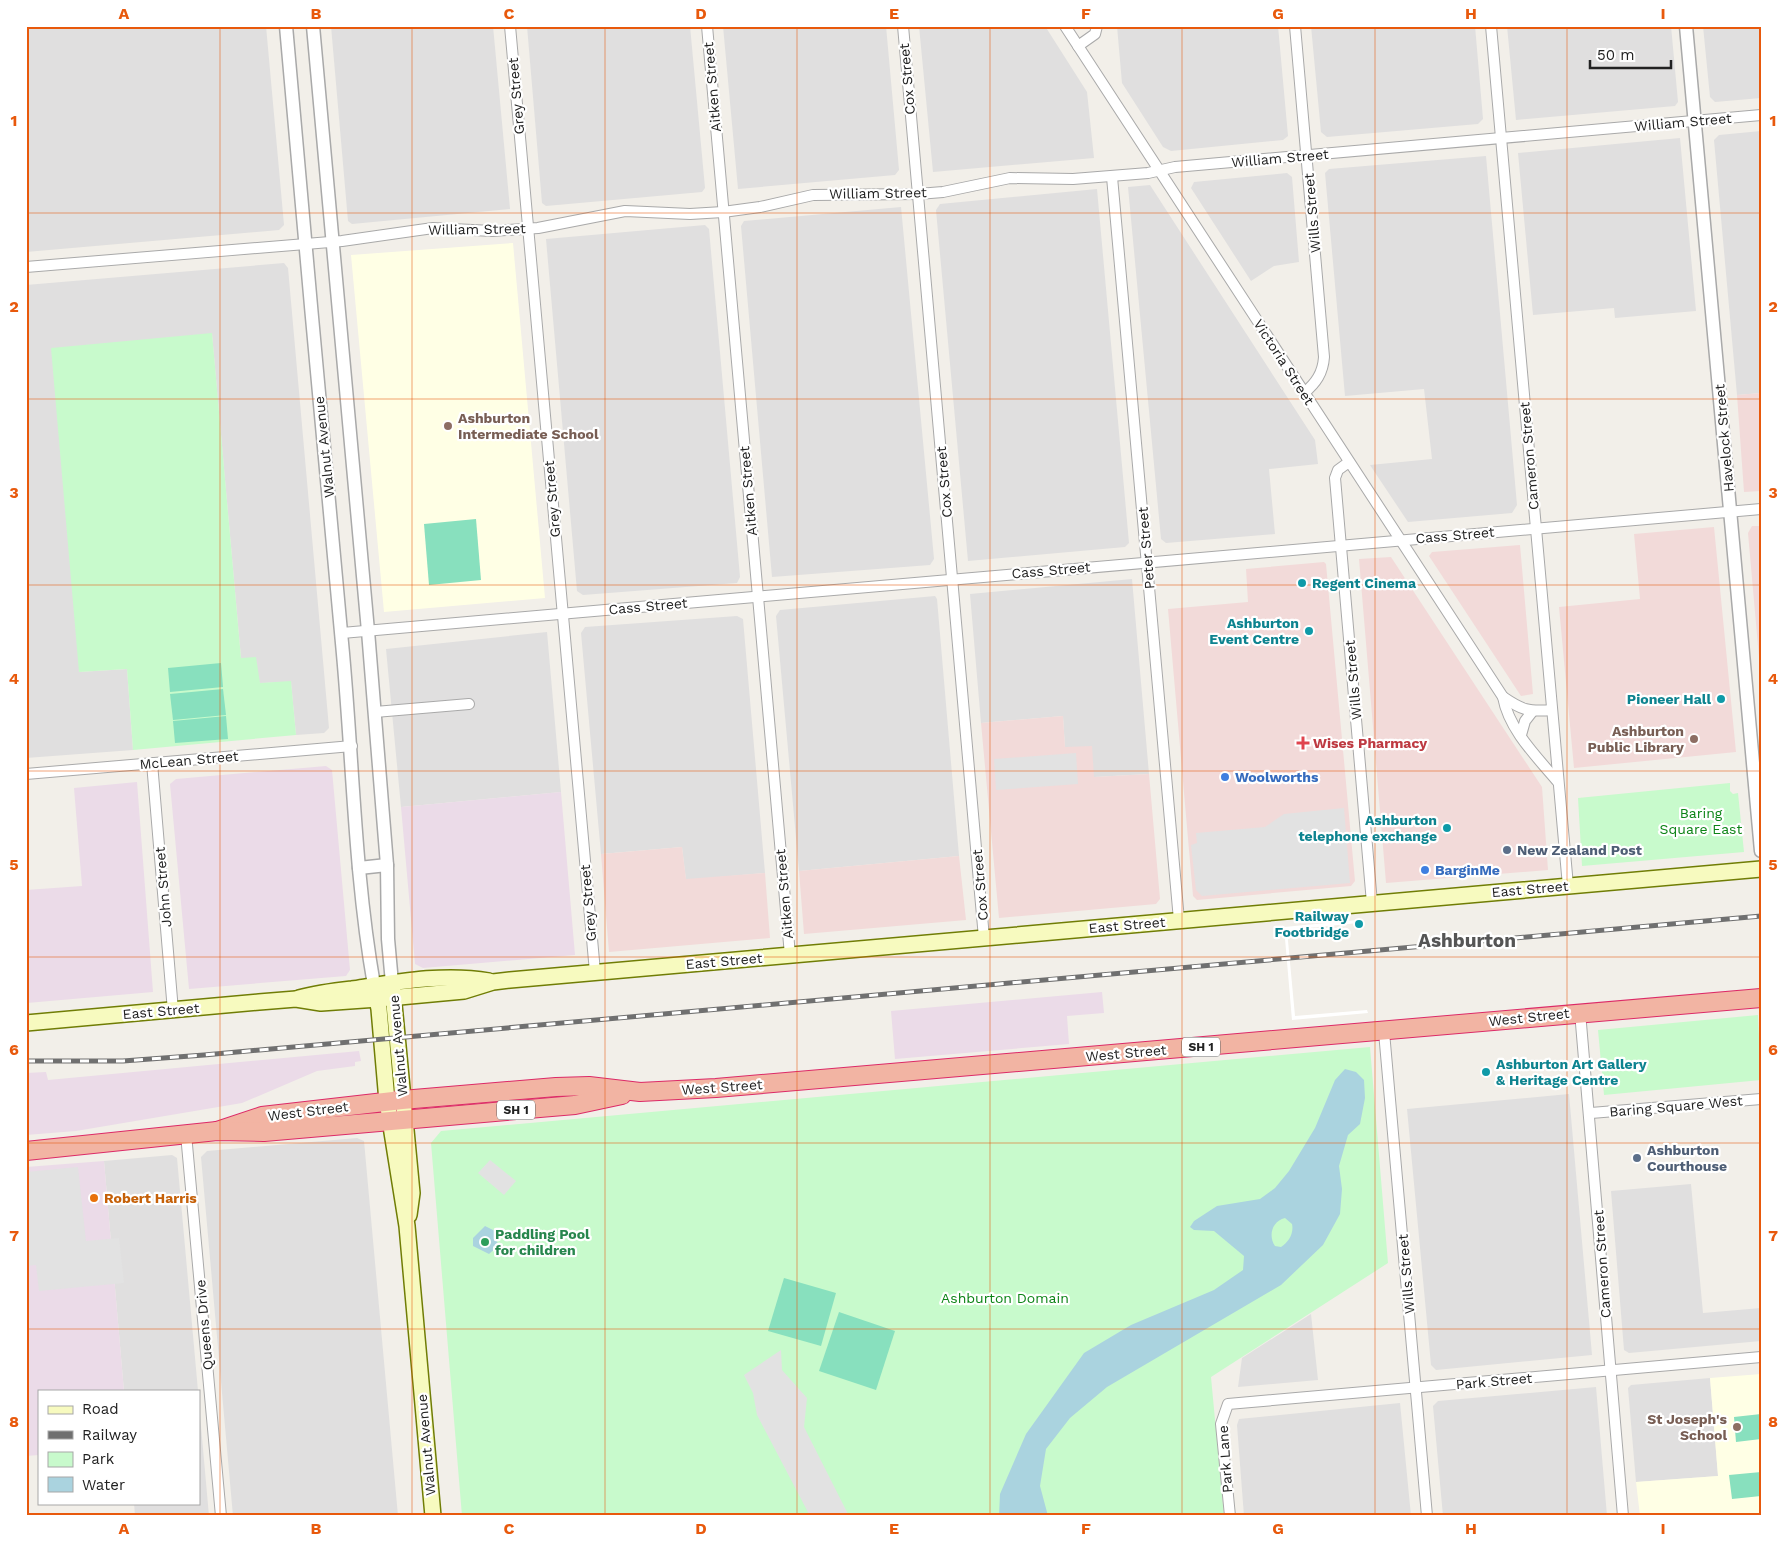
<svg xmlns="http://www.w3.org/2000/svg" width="1787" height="1542" font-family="'Work Sans',sans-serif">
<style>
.residential{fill:#e0dfdf}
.commercial{fill:#f2dad9}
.industrial{fill:#ebdbe8}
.education{fill:#ffffe5}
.park{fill:#c8facc}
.pitch{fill:#88e0be}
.parking{fill:#e2e2e2}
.water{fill:#aad3df;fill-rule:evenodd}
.pier{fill:#fff}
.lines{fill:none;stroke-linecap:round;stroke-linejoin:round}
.minor-casing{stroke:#a9a9a9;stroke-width:12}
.tertiary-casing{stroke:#a9a9a9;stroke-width:15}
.secondary-casing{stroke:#707d05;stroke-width:18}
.trunk-casing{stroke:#dc2a67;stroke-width:20}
.minor{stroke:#fff;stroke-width:10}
.tertiary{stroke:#fff;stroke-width:12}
.secondary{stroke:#f7fabf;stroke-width:15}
.trunk{stroke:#f2b4a3;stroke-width:18}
.rail-casing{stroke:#707070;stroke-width:5}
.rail{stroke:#fff;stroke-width:3;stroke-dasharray:9;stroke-linecap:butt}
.grid{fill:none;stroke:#e8590c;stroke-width:1;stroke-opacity:0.55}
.education-dot{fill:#8d6e63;stroke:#fff;stroke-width:2}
.culture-dot{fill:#0f9aa8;stroke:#fff;stroke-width:2}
.health-dot{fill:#e0444e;stroke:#fff;stroke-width:2}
.shop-dot{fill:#3f7fe0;stroke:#fff;stroke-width:2}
.service-dot{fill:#5c6f8a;stroke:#fff;stroke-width:2}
.food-dot{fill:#e8710a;stroke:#fff;stroke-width:2}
.leisure-dot{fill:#2e9e5b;stroke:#fff;stroke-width:2}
.labels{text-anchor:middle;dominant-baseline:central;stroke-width:4.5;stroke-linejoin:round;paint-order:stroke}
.shield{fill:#fff;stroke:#646464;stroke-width:1}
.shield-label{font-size:12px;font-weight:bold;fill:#222}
.street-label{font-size:14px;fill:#222;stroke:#fff}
.education-label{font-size:14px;font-weight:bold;fill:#785e54;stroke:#fff;text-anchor:end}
.culture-label{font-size:14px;font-weight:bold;fill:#0d838f;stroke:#fff;text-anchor:end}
.health-label{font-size:14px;font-weight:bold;fill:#be3a42;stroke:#fff;text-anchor:start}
.shop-label{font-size:14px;font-weight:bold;fill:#366cbe;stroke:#fff;text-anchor:start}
.park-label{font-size:14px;fill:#0c8416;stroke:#fff}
.service-label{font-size:14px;font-weight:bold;fill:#4e5e75;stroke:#fff;text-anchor:start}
.food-label{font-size:14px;font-weight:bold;fill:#c56008;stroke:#fff;text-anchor:start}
.leisure-label{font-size:14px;font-weight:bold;fill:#27864d;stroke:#fff;text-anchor:start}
.district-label{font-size:19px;font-weight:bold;fill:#555;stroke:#fff}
.neatline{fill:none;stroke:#e8590c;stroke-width:2}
.grid-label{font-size:16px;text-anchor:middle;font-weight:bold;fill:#e8590c}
</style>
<rect width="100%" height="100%" fill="#f2efe9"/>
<g class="residential">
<path d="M 26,26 L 266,26 L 284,225 L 279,230 L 26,252 Z"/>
<path d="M 331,26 L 493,26 L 510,209 L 352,224 L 348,221 Z"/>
<path d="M 527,26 L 690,26 L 705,188 L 702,192 L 546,206 L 542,203 Z"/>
<path d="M 723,26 L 886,26 L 899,170 L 895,175 L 738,189 Z"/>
<path d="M 919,26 L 1045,26 L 1087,92 L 1094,158 L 933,172 Z"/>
<path d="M 1117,26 L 1278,26 L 1288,136 L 1283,140 L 1171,151 L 1163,147 L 1122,83 Z"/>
<path d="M 1311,26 L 1475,26 L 1483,119 L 1478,124 L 1327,137 L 1321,132 Z"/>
<path d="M 1507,26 L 1671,26 L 1678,102 L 1675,106 L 1516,120 Z"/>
<path d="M 1703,26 L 1761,26 L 1761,98 L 1715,102 L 1710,97 Z"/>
<path d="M 1761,131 L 1761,393 L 1737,395 L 1714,140 L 1719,135 Z"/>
<path d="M 1680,138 L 1696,311 L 1615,318 L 1614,308 L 1533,315 L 1518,153 Z"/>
<path d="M 1486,156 L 1517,505 L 1512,513 L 1408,522 L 1370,465 L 1432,459 L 1424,389 L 1345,396 L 1325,173 L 1329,169 Z"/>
<path d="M 1287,173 L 1292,177 L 1299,262 L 1274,266 L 1251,281 L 1191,188 L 1194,182 Z"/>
<path d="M 1150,185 L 1315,440 L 1318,464 L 1269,469 L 1275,534 L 1166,543 L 1161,539 L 1128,187 Z"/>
<path d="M 1097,189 L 1129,543 L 1125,547 L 968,561 L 936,210 L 940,204 Z"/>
<path d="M 901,207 L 934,559 L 930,565 L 772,577 L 741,226 L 744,221 Z"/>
<path d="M 705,225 L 709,229 L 740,577 L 737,583 L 583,595 L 577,591 L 546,239 Z"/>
<path d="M 284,263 L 288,268 L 329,728 L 324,733 L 296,735 L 291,682 L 260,683 L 241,658 L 212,334 L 79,672 L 127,669 L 133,750 L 26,758 L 26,285 Z"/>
<path d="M 1132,579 L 1149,774 L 1094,777 L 1065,748 L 1063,716 L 981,723 L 970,594 Z"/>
<path d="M 935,596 L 937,599 L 959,856 L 799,871 L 776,616 L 780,610 Z"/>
<path d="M 737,616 L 743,619 L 765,873 L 686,880 L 682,847 L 601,854 L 581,633 L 585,627 Z"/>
<path d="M 547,632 L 561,792 L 401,807 L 386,649 Z"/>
<path d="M 1569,1094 L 1592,1355 L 1436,1370 L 1431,1365 L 1407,1109 Z"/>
<path d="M 357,1138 L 364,1141 L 398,1516 L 233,1516 L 201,1157 L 207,1151 Z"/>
<path d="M 172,1155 L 177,1158 L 198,1391 L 124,1391 L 104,1161 Z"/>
<path d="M 1691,1184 L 1703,1313 L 1761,1308 L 1761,1341 L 1629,1353 L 1624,1350 L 1611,1191 Z"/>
<path d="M 1311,1314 L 1318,1380 L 1238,1387 L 1242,1358 Z"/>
<path d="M 1710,1378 L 1718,1476 L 1636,1482 L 1628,1388 L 1631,1385 Z"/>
<path d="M 1596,1387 L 1607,1516 L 1443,1516 L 1433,1406 L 1438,1401 Z"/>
<path d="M 1400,1403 L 1411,1516 L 1244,1516 L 1237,1425 L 1239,1419 Z"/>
<path d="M 199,1404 L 209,1516 L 135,1516 L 134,1503 L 199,1503 Z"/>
</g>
<g class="commercial">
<path d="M 1761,393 L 1761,491 L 1744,492 L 1737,395 Z"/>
<path d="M 1752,526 L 1761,526 L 1761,680 L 1748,533 Z"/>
<path d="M 1714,527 L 1736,752 L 1574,768 L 1559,607 L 1640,599 L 1634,534 Z"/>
<path d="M 1520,545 L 1533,694 L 1521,696 L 1429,556 L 1432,552 Z"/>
<path d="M 1391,557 L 1542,787 L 1548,870 L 1386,883 L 1359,559 Z"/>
<path d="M 1324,562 L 1326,564 L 1355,881 L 1351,886 L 1197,900 L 1193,896 L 1168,609 L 1248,602 L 1246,569 Z"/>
<path d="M 1063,716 L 1065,747 L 1092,746 L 1094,777 L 1149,774 L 1160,899 L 1156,904 L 999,918 L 981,723 Z"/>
<path d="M 682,847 L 686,879 L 765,873 L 770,938 L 609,952 L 601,854 Z"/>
<path d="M 959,856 L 966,920 L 804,934 L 799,871 Z"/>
</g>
<g class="industrial">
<path d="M 326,766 L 332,770 L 350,970 L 346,976 L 189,989 L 170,784 L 176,779 Z"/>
<path d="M 137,782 L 153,992 L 27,1003 L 26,890 L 82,886 L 74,788 Z"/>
<path d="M 561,792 L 575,955 L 423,968 L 415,964 L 401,807 Z"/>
<path d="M 1102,992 L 1104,1013 L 1067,1016 L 1069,1044 L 895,1059 L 891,1011 Z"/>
<path d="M 359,1051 L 361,1061 L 355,1062 L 355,1066 L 317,1071 L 242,1103 L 76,1131 L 26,1135 L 26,1073 L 46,1072 L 48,1080 Z"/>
<path d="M 104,1161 L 124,1391 L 39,1391 L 39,1455 L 26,1456 L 26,1167 Z"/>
</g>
<g class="education">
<path d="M 513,243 L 545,598 L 384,612 L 351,255 Z"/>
<path d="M 1761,1374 L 1761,1516 L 1640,1516 L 1636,1482 L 1718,1476 L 1710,1378 Z"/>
</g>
<g class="park">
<path d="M 212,333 L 241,658 L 256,657 L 260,683 L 291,681 L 296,735 L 133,750 L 127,669 L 79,672 L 51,348 Z"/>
<path d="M 1730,783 L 1730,791 L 1733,794 L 1738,793 L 1744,852 L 1582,866 L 1578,798 Z"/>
<path d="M 1758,1015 L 1761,1080 L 1604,1095 L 1598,1030 Z"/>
<path d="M 1370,1047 L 1388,1263 L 1211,1377 L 1224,1516 L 462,1516 L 431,1143 L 441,1131 Z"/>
</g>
<g class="pitch">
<path d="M 476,519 L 481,580 L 429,585 L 424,524 Z"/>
<path d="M 221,663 L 223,687 L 170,692 L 168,668 Z"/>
<path d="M 223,689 L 226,715 L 173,720 L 170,694 Z"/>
<path d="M 226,716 L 228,739 L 175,743 L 173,721 Z"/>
<path d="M 784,1278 L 836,1293 L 821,1346 L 768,1331 Z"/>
<path d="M 839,1312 L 895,1331 L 876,1390 L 819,1371 Z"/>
<path d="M 1761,1414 L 1761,1439 L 1736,1442 L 1734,1417 Z"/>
<path d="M 1761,1472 L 1761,1496 L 1732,1499 L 1729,1475 Z"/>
</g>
<g class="parking">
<path d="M 1076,753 L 1078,784 L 996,790 L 994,759 Z"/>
<path d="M 1344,808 L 1350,883 L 1202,896 L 1196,890 L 1191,845 L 1197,843 L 1196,833 L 1265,827 L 1284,814 Z"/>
<path d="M 490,1160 L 516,1181 L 504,1195 L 478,1173 Z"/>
<path d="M 78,1167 L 86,1241 L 119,1238 L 124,1283 L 39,1291 L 36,1265 L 26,1266 L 26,1172 Z"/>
<path d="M 781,1350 L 782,1370 L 807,1398 L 804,1427 L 849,1516 L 810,1516 L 757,1415 L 753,1393 L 744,1375 Z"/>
</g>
<g class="water">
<path d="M 1345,1069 L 1356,1072 L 1364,1080 L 1365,1098 L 1360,1124 L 1348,1135 L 1339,1166 L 1342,1189 L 1340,1214 L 1323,1245 L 1281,1285 L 1107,1387 L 1070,1418 L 1046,1449 L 1040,1486 L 1048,1516 L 999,1516 L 1000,1494 L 1026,1434 L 1084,1353 L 1131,1325 L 1214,1290 L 1243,1270 L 1244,1256 L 1214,1231 L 1194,1230 L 1190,1227 L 1194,1221 L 1217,1206 L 1260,1199 L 1275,1188 L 1289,1171 L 1315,1128 L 1335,1080 ZM 1285,1218 L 1292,1224 C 1294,1233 1289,1242 1281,1247 L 1275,1246 C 1268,1236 1272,1221 1285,1218 Z"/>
<path d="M 485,1226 L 495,1231 L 498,1246 L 489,1254 L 473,1246 L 473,1238 Z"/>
</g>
<path class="pier" d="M 1358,920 L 1358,923 L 1287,930 L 1295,1016 L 1367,1010 L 1368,1013 L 1292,1020 L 1284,927 Z"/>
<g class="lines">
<g class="minor-casing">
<g id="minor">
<path d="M 510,26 L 595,972"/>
<path d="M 707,26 L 790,955"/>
<path d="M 903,26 L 984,938"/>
<path d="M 1065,26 L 1503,697 C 1509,730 1537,757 1558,782"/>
<path d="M 1295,26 L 1324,357 C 1323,373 1316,383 1304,393"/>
<path d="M 1491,26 L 1568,886"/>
<path d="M 1078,46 L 1095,34 L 1097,26"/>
<path d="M 1112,177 L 1179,920"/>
<path d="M 26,267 L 342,241 L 433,228 L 492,231 L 538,228 L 625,211 L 690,214 L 723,212 L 760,207 L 813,195 L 918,194 L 943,192 L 1010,178 L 1073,179 L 1148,173 L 1175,167 L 1761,115"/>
<path d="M 1349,462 L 1338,470 L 1335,478 L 1372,903"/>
<path d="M 342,633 L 1761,509"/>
<path d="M 1503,697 C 1522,710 1528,712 1552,710"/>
<path d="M 375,712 L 469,704"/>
<path d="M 1521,735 L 1525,721 L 1532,712"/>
<path d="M 152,763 L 173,1011"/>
<path d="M 26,774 L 352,746"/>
<path d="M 1580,1012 L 1623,1516"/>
<path d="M 1384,1032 L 1427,1516"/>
<path d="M 1591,1113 L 1761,1099"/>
<path d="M 186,1134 L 221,1516"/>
<path d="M 1230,1516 L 1221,1424 L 1228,1404 L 1761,1357"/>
</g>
</g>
<g class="tertiary-casing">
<g id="tertiary">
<path d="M 286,26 C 303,232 324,437 342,643 C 353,757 354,872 374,985"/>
<path d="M 313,26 L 368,631 L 387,865 L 388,939 L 392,983"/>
<path d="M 1686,26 L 1761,851"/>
<path d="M 359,868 L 387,865"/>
</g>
</g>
<g class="secondary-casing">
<g id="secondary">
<path d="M 392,983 L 412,1193 L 409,1215"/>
<path d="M 374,985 L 379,1009 L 387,1101 L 407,1226 L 433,1516"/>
<path d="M 299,998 C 317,993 334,991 352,989 C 397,982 444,973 489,981"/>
<path d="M 26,1023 L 259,1002 L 296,999 L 321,1003 L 378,999 L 464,991 L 493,982 L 510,980 L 1761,869"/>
</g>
</g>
<g class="trunk-casing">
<g id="trunk">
<path d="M 217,1131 L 262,1116 L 402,1100 L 556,1087 L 589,1086 L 640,1092 L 716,1088 L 1761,998"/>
<path d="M 26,1151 L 217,1131 L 264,1132 L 575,1105 L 622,1095"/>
</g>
</g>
<use href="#minor" class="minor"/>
<use href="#tertiary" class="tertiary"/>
<use href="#secondary" class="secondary"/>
<use href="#trunk" class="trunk"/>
<g class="rail-casing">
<path id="rail" d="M 26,1061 L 123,1061 L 204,1055 L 1761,916"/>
</g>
<use href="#rail" class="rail"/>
</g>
<path class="grid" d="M 220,26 L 220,1516M 412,26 L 412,1516M 605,26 L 605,1516M 797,26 L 797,1516M 990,26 L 990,1516M 1182,26 L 1182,1516M 1375,26 L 1375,1516M 1567,26 L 1567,1516M 26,213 L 1761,213M 26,399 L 1761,399M 26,585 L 1761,585M 26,771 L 1761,771M 26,957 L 1761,957M 26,1143 L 1761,1143M 26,1329 L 1761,1329"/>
<g class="education-dot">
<circle cx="448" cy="426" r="5"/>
<circle cx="1694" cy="739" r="5"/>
<circle cx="1737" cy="1427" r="5"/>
</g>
<g class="culture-dot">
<circle cx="1302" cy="583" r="5"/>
<circle cx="1309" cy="631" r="5"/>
<circle cx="1721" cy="699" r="5"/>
<circle cx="1447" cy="828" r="5"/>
<circle cx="1359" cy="924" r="5"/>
<circle cx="1486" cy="1072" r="5"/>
</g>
<path class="health-dot" d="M1300.5 735.5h5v5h5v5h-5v5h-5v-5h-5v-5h5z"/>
<g class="shop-dot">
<circle cx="1225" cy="777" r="5"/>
<circle cx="1425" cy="870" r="5"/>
</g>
<g class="service-dot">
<circle cx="1507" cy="850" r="5"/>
<circle cx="1637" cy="1158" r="5"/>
</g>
<circle class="food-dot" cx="94" cy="1198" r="5"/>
<circle class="leisure-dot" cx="485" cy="1242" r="5"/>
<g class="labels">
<g class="shield">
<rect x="1182" y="1037.5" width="38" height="19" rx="4"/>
<rect x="497" y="1100.5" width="38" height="19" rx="4"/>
</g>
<g class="shield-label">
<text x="1201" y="1047">SH 1</text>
<text x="516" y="1110">SH 1</text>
</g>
<g class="street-label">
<text transform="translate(907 79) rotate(-95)">Cox Street</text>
<text transform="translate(712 87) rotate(-95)">Aitken Street</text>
<text transform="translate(516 96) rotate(-95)">Grey Street</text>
<text transform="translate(1683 122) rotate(-5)">William Street</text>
<text transform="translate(1280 158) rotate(-5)">William Street</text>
<text transform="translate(878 193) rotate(-1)">William Street</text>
<text transform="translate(1312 213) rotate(-95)">Wills Street</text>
<text transform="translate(477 229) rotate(-1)">William Street</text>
<text transform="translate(1284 362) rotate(57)">Victoria Street</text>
<text transform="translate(1724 438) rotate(-95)">Havelock Street</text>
<text transform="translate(324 447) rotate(-96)">Walnut Avenue</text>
<text transform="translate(1529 456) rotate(-95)">Cameron Street</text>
<text transform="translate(944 482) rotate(-95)">Cox Street</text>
<text transform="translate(748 491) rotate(-95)">Aitken Street</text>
<text transform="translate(552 499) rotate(-95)">Grey Street</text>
<text transform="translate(1455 535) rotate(-5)">Cass Street</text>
<text transform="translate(1146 548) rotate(-95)">Peter Street</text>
<text transform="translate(1051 570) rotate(-5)">Cass Street</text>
<text transform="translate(648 606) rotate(-5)">Cass Street</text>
<text transform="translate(1353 680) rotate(-95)">Wills Street</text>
<text transform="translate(189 760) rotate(-5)">McLean Street</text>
<text transform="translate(980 885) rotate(-95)">Cox Street</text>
<text transform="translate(163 887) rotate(-95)">John Street</text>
<text transform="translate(1530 889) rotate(-5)">East Street</text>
<text transform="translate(784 894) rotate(-95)">Aitken Street</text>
<text transform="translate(588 903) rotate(-95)">Grey Street</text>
<text transform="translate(1127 925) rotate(-5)">East Street</text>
<text transform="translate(724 961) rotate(-5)">East Street</text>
<text transform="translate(161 1011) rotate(-5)">East Street</text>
<text transform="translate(1529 1017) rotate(-6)">West Street</text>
<text transform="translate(398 1046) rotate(-95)">Walnut Avenue</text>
<text transform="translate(1126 1053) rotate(-5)">West Street</text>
<text transform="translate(722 1087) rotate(-4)">West Street</text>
<text transform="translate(1676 1106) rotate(-5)">Baring Square West</text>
<text transform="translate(308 1111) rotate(-7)">West Street</text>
<text transform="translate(1602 1264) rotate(-94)">Cameron Street</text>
<text transform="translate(1406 1274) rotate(-95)">Wills Street</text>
<text transform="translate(204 1325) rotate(-95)">Queens Drive</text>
<text transform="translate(1494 1381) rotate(-5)">Park Street</text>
<text transform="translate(426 1445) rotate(-95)">Walnut Avenue</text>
<text transform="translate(1225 1459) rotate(-94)">Park Lane</text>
</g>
<g class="education-label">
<text x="458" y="418" text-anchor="start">Ashburton<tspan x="458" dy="16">Intermediate School</tspan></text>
<text x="1684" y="731">Ashburton<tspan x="1684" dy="16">Public Library</tspan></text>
<text x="1727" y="1419">St Joseph's<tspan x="1727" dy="16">School</tspan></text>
</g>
<g class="culture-label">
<text x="1312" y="583" text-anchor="start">Regent Cinema</text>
<text x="1299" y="623">Ashburton<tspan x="1299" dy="16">Event Centre</tspan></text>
<text x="1711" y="699">Pioneer Hall</text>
<text x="1437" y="820">Ashburton<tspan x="1437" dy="16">telephone exchange</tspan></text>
<text x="1349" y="916">Railway<tspan x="1349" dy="16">Footbridge</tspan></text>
<text x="1496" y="1064" text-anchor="start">Ashburton Art Gallery<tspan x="1496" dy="16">&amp; Heritage Centre</tspan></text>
</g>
<g class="health-label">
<text x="1313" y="743">Wises Pharmacy</text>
</g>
<g class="shop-label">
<text x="1235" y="777">Woolworths</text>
<text x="1435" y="870">BarginMe</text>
</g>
<g class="park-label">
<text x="1701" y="813">Baring<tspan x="1701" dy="16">Square East</tspan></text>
<text x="1005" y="1298">Ashburton Domain</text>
</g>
<g class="service-label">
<text x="1517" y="850">New Zealand Post</text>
<text x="1647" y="1150">Ashburton<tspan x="1647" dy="16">Courthouse</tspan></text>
</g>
<g class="food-label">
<text x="104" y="1198">Robert Harris</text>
</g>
<g class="leisure-label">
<text x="495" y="1234">Paddling Pool<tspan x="495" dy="16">for children</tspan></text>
</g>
<g class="district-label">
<text x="1467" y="940">Ashburton</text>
</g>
</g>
<rect width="1787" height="1542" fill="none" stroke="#ffffff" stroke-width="55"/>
<rect x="38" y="1390" width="162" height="115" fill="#ffffff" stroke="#a7a7a7"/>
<rect x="48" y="1406" width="25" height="8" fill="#f7fabf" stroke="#a7a7a7"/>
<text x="82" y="1414" font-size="15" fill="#222222">Road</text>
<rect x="48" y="1431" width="25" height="8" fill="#707070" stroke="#a7a7a7"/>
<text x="82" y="1440" font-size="15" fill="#222222">Railway</text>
<rect x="48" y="1452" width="25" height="15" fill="#c8facc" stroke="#a7a7a7"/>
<text x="82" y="1464" font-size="15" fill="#222222">Park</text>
<rect x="48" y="1477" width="25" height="15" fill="#aad3df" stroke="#a7a7a7"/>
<text x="82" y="1490" font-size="15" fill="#222222">Water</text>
<path d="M1590 60v8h81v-8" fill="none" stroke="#222222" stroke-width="2.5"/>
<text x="1597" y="60" font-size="15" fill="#222222" stroke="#ffffff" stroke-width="4" paint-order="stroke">50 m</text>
<rect x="28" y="28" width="1732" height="1486" class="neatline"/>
<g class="grid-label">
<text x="124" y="19">A</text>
<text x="316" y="19">B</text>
<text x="509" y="19">C</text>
<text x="701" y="19">D</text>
<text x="894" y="19">E</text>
<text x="1086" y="19">F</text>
<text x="1278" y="19">G</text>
<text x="1471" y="19">H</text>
<text x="1663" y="19">I</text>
<text x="14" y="126">1</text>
<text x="1773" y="126">1</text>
<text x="14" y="312">2</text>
<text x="1773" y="312">2</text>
<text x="14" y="498">3</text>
<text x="1773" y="498">3</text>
<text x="14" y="684">4</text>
<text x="1773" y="684">4</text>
<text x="14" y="870">5</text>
<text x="1773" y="870">5</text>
<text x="14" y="1055">6</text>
<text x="1773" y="1055">6</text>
<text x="14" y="1241">7</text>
<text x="1773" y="1241">7</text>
<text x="14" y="1427">8</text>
<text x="1773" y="1427">8</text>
<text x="124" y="1534">A</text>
<text x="316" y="1534">B</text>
<text x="509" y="1534">C</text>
<text x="701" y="1534">D</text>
<text x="894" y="1534">E</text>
<text x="1086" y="1534">F</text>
<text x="1278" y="1534">G</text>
<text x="1471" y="1534">H</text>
<text x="1663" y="1534">I</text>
</g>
</svg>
